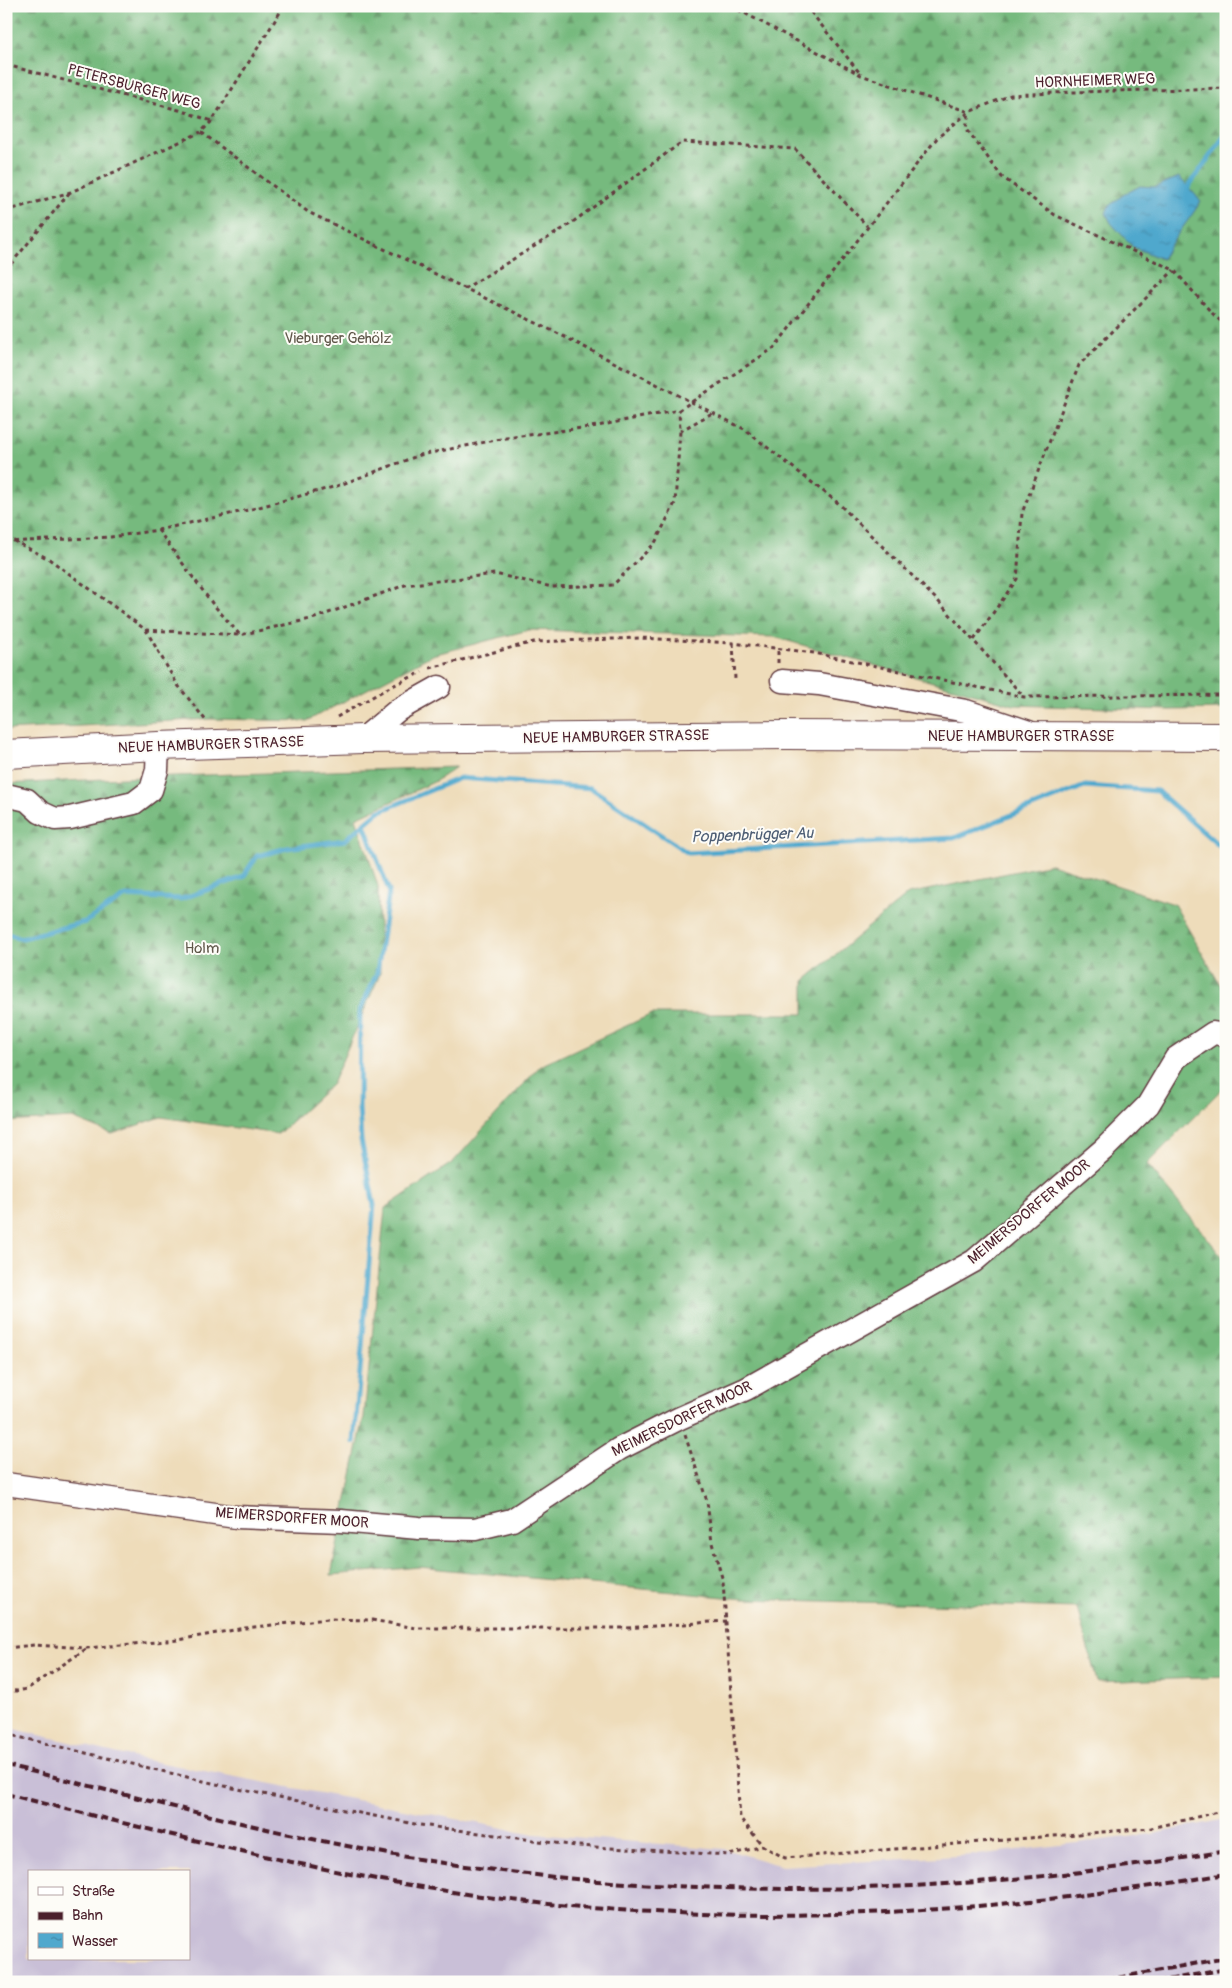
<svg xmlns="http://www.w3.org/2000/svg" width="1232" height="1988" font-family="Pangolin,sans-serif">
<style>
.railway{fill:#c9bfd7;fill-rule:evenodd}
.forest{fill:url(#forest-firs);stroke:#606c54}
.water{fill:url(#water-ripples);stroke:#4d647c}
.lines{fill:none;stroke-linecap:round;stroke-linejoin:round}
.stream{stroke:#50a8cd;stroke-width:5}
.minor-casing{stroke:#633b40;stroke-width:25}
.major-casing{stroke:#633b40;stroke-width:30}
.path{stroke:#633b40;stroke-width:3;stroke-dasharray:4 4;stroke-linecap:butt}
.minor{stroke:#fff;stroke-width:22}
.major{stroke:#fff;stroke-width:28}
.rail{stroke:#4a1f2b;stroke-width:4;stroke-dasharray:8 4;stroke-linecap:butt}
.labels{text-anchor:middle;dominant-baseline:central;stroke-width:4;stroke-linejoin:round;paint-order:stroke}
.street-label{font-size:15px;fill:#4a1f2b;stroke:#fdfcf7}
.park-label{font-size:15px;fill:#60574a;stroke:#fdfcf7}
.water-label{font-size:16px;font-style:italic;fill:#4d5d74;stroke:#fdfcf7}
</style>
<defs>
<pattern id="forest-firs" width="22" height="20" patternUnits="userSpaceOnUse" patternTransform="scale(1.25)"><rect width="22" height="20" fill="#76ba7e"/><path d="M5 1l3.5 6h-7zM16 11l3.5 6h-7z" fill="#639767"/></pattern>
<pattern id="water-ripples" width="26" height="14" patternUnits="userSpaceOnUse" patternTransform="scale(1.25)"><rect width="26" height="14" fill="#50a8cd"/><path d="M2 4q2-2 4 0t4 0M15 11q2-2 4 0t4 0" fill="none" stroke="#4488a7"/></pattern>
</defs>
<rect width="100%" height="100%" fill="#fdfcf7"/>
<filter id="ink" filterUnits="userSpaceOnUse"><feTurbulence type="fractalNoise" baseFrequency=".02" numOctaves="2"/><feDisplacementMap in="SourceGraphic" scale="10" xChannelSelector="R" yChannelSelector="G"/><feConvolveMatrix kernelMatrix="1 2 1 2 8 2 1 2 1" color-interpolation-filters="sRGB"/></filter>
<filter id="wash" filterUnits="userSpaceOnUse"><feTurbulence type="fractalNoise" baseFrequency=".0096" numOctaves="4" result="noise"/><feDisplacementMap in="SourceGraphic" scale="20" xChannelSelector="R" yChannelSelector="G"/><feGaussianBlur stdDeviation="1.12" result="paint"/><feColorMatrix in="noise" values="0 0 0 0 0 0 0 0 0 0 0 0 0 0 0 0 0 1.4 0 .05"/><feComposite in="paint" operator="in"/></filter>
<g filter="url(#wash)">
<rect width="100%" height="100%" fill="#eedcba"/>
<path class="railway" d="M 6,1727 L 136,1758 L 535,1834 L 724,1849 L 782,1866 L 976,1855 L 1152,1834 L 1226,1819 L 1226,1982 L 6,1982 ZM 29,1872 L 189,1872 L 189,1959 L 29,1959 Z"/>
<g class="forest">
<path d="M 6,6 L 1226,6 L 1226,709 L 1170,710 L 1014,705 L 774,637 L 529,630 L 432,655 L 307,721 L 211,719 L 6,730 Z"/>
<path d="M 456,767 L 436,781 L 356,818 L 378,886 L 380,974 L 332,1084 L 278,1134 L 161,1117 L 112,1134 L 72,1118 L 6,1122 L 6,784 L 143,777 Z"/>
<path d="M 1051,864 L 1174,904 L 1226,995 L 1226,1085 L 1147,1164 L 1226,1261 L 1226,1677 L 1097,1682 L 1077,1608 L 744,1599 L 419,1567 L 331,1575 L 364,1417 L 385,1208 L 453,1162 L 540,1066 L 652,1014 L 804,1014 L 804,981 L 908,894 Z"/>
</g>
<path class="water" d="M 1179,177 L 1201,201 C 1189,221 1173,238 1162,259 L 1133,247 L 1111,223 L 1106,213 L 1109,206 L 1123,195 L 1140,186 L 1155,187 Z"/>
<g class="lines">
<g class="stream">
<path d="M 1188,187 L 1226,134"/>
<path d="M 6,934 L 23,938 L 85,922 L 126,896 L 181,899 L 243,877 L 257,856 L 287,848 L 345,840 L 378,812 L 460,778 L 591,788 L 688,853 L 954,838 L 1085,786 L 1157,791 L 1224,850 L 1226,856"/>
<path d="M 354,1442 L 374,1205 L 361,1140 L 359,1108 L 360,1010 L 377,973 L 389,891 L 364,824"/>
</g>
</g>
</g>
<g filter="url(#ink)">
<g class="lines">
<g class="minor-casing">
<g id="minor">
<path d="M 782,681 L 819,684 L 966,711 L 1029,732"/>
<path d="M 363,739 L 398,710 L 439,687"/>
<path d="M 6,795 L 27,800 L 40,812 L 55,819 L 70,818 L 134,803 L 151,790 L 157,770 L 158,746"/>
<path d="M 6,1484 L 236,1517 L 341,1521 L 419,1528 L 475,1529 L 512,1520 L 619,1449 L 680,1418 L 746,1389 L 974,1261 L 1104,1149 L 1148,1105 L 1176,1058 L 1213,1033 L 1226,1035"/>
</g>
</g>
<g class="major-casing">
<path id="major" d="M 6,754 L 158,746 L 363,739 L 785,735 L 1226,737"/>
</g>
<g class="path">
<path d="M 284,6 L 212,121 L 201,132 L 308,212 L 557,333 L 744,429 L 838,503 L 938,601 L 1023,696"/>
<path d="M 731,6 L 861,75 L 969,112 L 966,128 L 1002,177 L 1055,215 L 1174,270 L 1212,313 L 1226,326"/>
<path d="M 806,6 L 859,72"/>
<path d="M 6,65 L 179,110 L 212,121"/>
<path d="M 6,211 L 71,192 L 201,132"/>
<path d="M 6,270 L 70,192"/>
<path d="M 464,289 L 566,227 L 682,142 L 795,149 L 867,226"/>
<path d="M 680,431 L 714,412"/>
<path d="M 158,530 L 212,603 L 240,635 L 315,618 L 405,585 L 495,574 L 552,587 L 613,585 L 655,543 L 675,503 L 680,431 L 679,410"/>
<path d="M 6,537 L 49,559 L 146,630 L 177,684 L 207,722"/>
<path d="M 6,542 L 111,537 L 158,530 L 248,510 L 337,486 L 420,455 L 506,438 L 597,426 L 679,410 L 774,348 L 937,138 L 969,112 L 1011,95 L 1075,92 L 1226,88"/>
<path d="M 146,630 L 240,635"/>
<path d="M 974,640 L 1017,579 L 1022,513 L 1079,365 L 1174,270"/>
<path d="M 733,643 L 735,679"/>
<path d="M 778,663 L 778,649"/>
<path d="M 430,668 L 534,642 L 640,638 L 733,643 L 814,653 L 1024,697 L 1226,695"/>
<path d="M 337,717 L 388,688 L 422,672"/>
<path d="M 685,1435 L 707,1501 L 712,1543 L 723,1581 L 740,1818 L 763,1846 L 785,1858 L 1151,1828 L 1226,1810"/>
<path d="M 6,1648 L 34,1645 L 87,1648 L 178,1640 L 245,1628 L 328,1619 L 372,1620 L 416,1628 L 626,1628 L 726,1621"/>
<path d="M 6,1690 L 17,1691 L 27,1689 L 86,1649"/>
<path d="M 6,1734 L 233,1788 L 420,1825 L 577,1846 L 729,1855 L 763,1846"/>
</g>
<use href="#minor" class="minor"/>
<use href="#major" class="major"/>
<g class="rail">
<path d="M 6,1765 C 161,1803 315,1846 472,1867 C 723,1902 977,1894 1226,1851"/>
<path d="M 6,1794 C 159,1832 311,1871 466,1894 C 718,1930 976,1917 1226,1874"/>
<path d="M 1095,1982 L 1226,1958"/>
<path d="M 1157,1982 L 1226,1969"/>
</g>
</g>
</g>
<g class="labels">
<g class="street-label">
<text transform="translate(1095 81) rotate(-2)">HORNHEIMER WEG</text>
<text transform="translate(134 87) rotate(15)">PETERSBURGER WEG</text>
<text x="1021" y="736">NEUE HAMBURGER STRASSE</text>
<text transform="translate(616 737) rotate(-1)">NEUE HAMBURGER STRASSE</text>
<text transform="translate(211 745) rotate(-2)">NEUE HAMBURGER STRASSE</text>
<text transform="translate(1029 1212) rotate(-40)">MEIMERSDORFER MOOR</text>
<text transform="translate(682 1419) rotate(-26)">MEIMERSDORFER MOOR</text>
<text transform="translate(292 1518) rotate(4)">MEIMERSDORFER MOOR</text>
</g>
<g class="park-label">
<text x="338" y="338">Vieburger Gehölz</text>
<text x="202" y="948">Holm</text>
</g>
<g class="water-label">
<text transform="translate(752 835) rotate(-2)">Poppenbrügger Au</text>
</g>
</g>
<rect width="1232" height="1988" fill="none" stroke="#fdfcf7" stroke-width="25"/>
<rect x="28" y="1870" width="162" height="90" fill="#fdfcf7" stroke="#b5a4a5"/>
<rect x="38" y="1887" width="25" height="8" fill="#ffffff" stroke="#b5a4a5"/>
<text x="72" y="1896" font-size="15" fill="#4a1f2b">Straße</text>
<rect x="38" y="1912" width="25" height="8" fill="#4a1f2b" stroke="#b5a4a5"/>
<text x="72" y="1920" font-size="15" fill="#4a1f2b">Bahn</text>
<rect x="38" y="1933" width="25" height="15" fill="url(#water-ripples)" stroke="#b5a4a5"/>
<text x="72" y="1946" font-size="15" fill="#4a1f2b">Wasser</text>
</svg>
